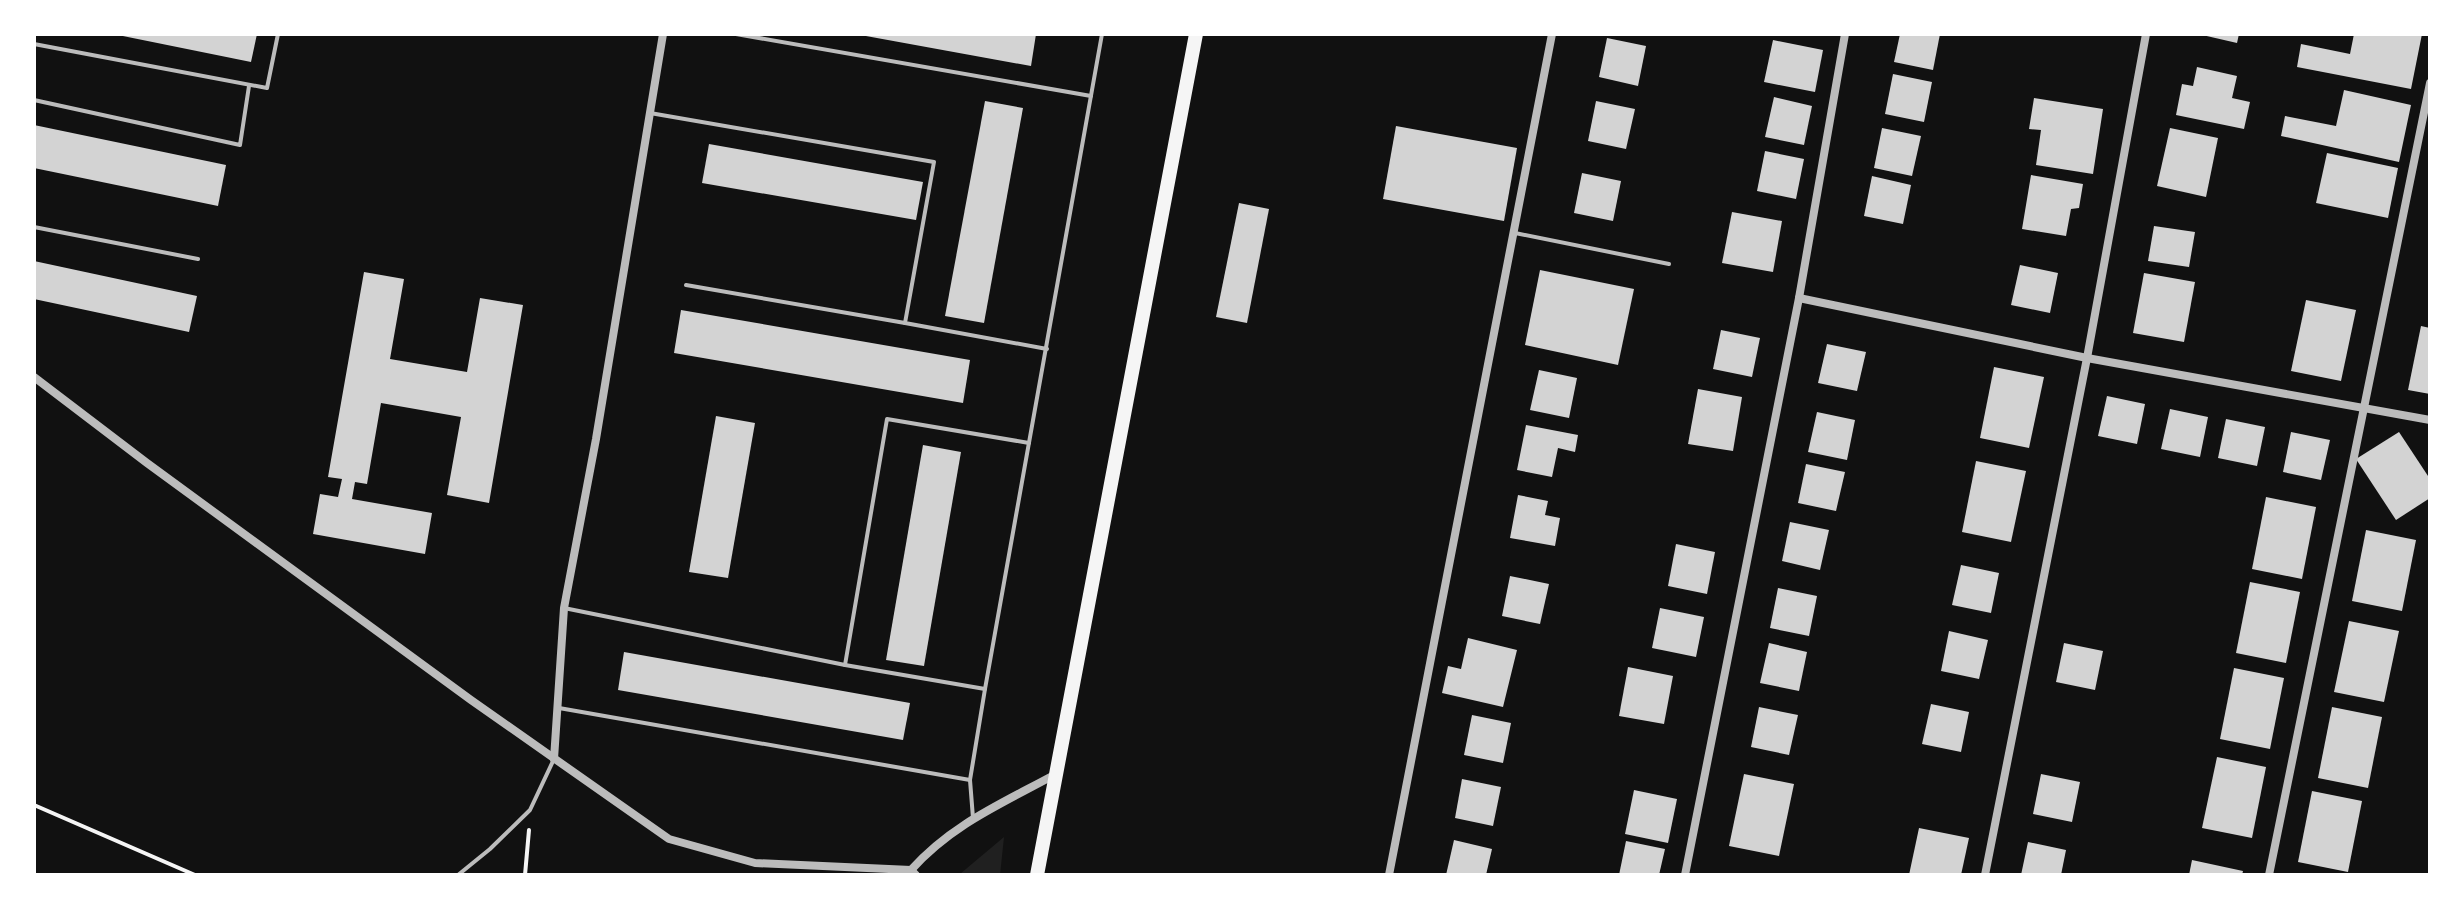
<svg xmlns="http://www.w3.org/2000/svg" width="2464" height="909" font-family="Mulish,sans-serif">
<style>
.green{fill:#202020}
.building{fill:#d3d3d3}
.lines{fill:none;stroke-linecap:round;stroke-linejoin:round}
.path{stroke:#f5f5f5;stroke-width:4}
.service{stroke:#bcbcbc;stroke-width:4}
.minor{stroke:#bcbcbc;stroke-width:8}
.primary{stroke:#f5f5f5;stroke-width:14}
</style>
<rect width="100%" height="100%" fill="#111"/>
<path class="green" d="M 1004,837 L 1000,875 L 960,875 L 960,874 Z"/>
<g class="building">
<path d="M 113,34 L 257,34 L 251,62 Z"/>
<path d="M 855,34 L 1036,34 L 1031,66 Z"/>
<path d="M 1900,34 L 1940,34 L 1933,70 L 1894,62 Z"/>
<path d="M 2198,34 L 2239,34 L 2237,43 Z"/>
<path d="M 2354,34 L 2422,34 L 2411,89 L 2297,67 L 2301,44 L 2350,54 Z"/>
<path d="M 1607,38 L 1646,46 L 1638,86 L 1599,77 Z"/>
<path d="M 1773,40 L 1823,50 L 1815,92 L 1764,82 Z"/>
<path d="M 2197,67 L 2237,76 L 2232,98 L 2250,102 L 2244,129 L 2176,115 L 2182,84 L 2193,86 Z"/>
<path d="M 1893,74 L 1932,82 L 1924,122 L 1885,114 Z"/>
<path d="M 2344,90 L 2411,105 L 2399,162 L 2281,136 L 2285,116 L 2336,126 Z"/>
<path d="M 1774,97 L 1812,106 L 1804,145 L 1765,137 Z"/>
<path d="M 2034,98 L 2103,109 L 2093,174 L 2036,165 L 2041,130 L 2029,129 Z"/>
<path d="M 985,101 L 1023,108 L 984,323 L 945,316 Z"/>
<path d="M 1596,101 L 1635,109 L 1626,149 L 1588,141 Z"/>
<path d="M 34,125 L 226,165 L 218,206 L 34,168 Z"/>
<path d="M 1396,126 L 1517,148 L 1504,221 L 1383,199 Z"/>
<path d="M 1882,128 L 1921,136 L 1912,176 L 1874,168 Z"/>
<path d="M 2170,128 L 2218,138 L 2206,197 L 2157,186 Z"/>
<path d="M 709,144 L 923,182 L 916,220 L 702,183 Z"/>
<path d="M 1765,151 L 1804,159 L 1796,199 L 1757,191 Z"/>
<path d="M 2327,153 L 2398,168 L 2388,218 L 2316,203 Z"/>
<path d="M 1582,173 L 1621,181 L 1613,221 L 1574,213 Z"/>
<path d="M 2031,175 L 2083,184 L 2079,208 L 2071,209 L 2066,236 L 2022,229 Z"/>
<path d="M 1872,176 L 1911,185 L 1903,224 L 1864,216 Z"/>
<path d="M 1239,203 L 1269,209 L 1247,323 L 1216,317 Z"/>
<path d="M 1732,212 L 1782,221 L 1773,272 L 1722,263 Z"/>
<path d="M 2154,226 L 2195,232 L 2189,267 L 2148,261 Z"/>
<path d="M 34,261 L 197,296 L 189,332 L 34,299 Z"/>
<path d="M 2020,265 L 2058,273 L 2050,313 L 2011,305 Z"/>
<path d="M 1540,270 L 1634,289 L 1618,365 L 1525,345 Z"/>
<path d="M 364,272 L 404,279 L 390,359 L 467,372 L 480,298 L 523,305 L 489,503 L 447,495 L 461,417 L 381,403 L 367,484 L 355,482 L 352,499 L 432,513 L 425,554 L 313,534 L 320,494 L 338,497 L 342,479 L 328,477 Z"/>
<path d="M 2144,273 L 2195,282 L 2184,342 L 2133,333 Z"/>
<path d="M 2306,300 L 2356,310 L 2341,381 L 2291,371 Z"/>
<path d="M 681,310 L 970,360 L 963,403 L 674,353 Z"/>
<path d="M 2421,326 L 2430,328 L 2430,394 L 2408,390 Z"/>
<path d="M 1721,330 L 1760,338 L 1752,377 L 1713,369 Z"/>
<path d="M 1827,344 L 1866,352 L 1857,391 L 1818,383 Z"/>
<path d="M 1994,367 L 2044,377 L 2029,448 L 1980,438 Z"/>
<path d="M 1539,370 L 1577,378 L 1569,418 L 1530,410 Z"/>
<path d="M 1698,389 L 1742,397 L 1733,451 L 1688,444 Z"/>
<path d="M 2107,396 L 2145,404 L 2137,444 L 2098,436 Z"/>
<path d="M 2170,409 L 2208,417 L 2200,457 L 2161,449 Z"/>
<path d="M 1817,412 L 1855,420 L 1847,460 L 1808,452 Z"/>
<path d="M 716,416 L 755,423 L 728,578 L 689,572 Z"/>
<path d="M 2226,419 L 2265,427 L 2257,466 L 2218,458 Z"/>
<path d="M 1526,425 L 1578,435 L 1575,452 L 1558,448 L 1552,477 L 1517,470 Z"/>
<path d="M 2291,432 L 2330,440 L 2321,480 L 2283,472 Z"/>
<path d="M 2399,432 L 2430,479 L 2430,498 L 2396,520 L 2356,459 Z"/>
<path d="M 923,445 L 961,452 L 924,666 L 886,660 Z"/>
<path d="M 1976,461 L 2026,471 L 2011,542 L 1962,532 Z"/>
<path d="M 1806,464 L 1845,472 L 1836,511 L 1798,503 Z"/>
<path d="M 1518,495 L 1548,501 L 1545,515 L 1560,518 L 1555,546 L 1510,538 Z"/>
<path d="M 2266,497 L 2316,507 L 2302,579 L 2252,569 Z"/>
<path d="M 1790,522 L 1829,530 L 1820,570 L 1782,561 Z"/>
<path d="M 2366,530 L 2416,540 L 2402,611 L 2352,601 Z"/>
<path d="M 1676,544 L 1715,552 L 1707,594 L 1668,586 Z"/>
<path d="M 1961,565 L 1999,573 L 1991,613 L 1952,605 Z"/>
<path d="M 1510,576 L 1549,584 L 1540,624 L 1502,616 Z"/>
<path d="M 2250,582 L 2300,592 L 2286,663 L 2236,653 Z"/>
<path d="M 1778,588 L 1817,596 L 1809,636 L 1770,628 Z"/>
<path d="M 1660,608 L 1704,617 L 1696,657 L 1652,648 Z"/>
<path d="M 2349,621 L 2399,631 L 2384,702 L 2334,692 Z"/>
<path d="M 1949,631 L 1988,640 L 1979,679 L 1941,671 Z"/>
<path d="M 1468,638 L 1517,650 L 1503,707 L 1442,693 L 1448,666 L 1461,669 Z"/>
<path d="M 1769,643 L 1807,652 L 1799,691 L 1760,683 Z"/>
<path d="M 2064,643 L 2103,651 L 2095,690 L 2056,682 Z"/>
<path d="M 624,652 L 910,703 L 903,740 L 618,690 Z"/>
<path d="M 1628,667 L 1673,676 L 1664,724 L 1619,716 Z"/>
<path d="M 2234,668 L 2284,678 L 2270,749 L 2220,739 Z"/>
<path d="M 1931,704 L 1969,712 L 1961,752 L 1922,744 Z"/>
<path d="M 1759,707 L 1798,715 L 1789,755 L 1751,747 Z"/>
<path d="M 2332,707 L 2382,717 L 2368,788 L 2318,778 Z"/>
<path d="M 1472,715 L 1511,723 L 1503,763 L 1464,755 Z"/>
<path d="M 2217,757 L 2266,767 L 2252,838 L 2202,828 Z"/>
<path d="M 1744,774 L 1794,784 L 1779,856 L 1729,846 Z"/>
<path d="M 2041,774 L 2080,782 L 2072,822 L 2033,814 Z"/>
<path d="M 1462,779 L 1501,787 L 1493,826 L 1455,818 Z"/>
<path d="M 1634,790 L 1677,799 L 1668,843 L 1625,834 Z"/>
<path d="M 2312,791 L 2362,801 L 2348,872 L 2298,862 Z"/>
<path d="M 1919,828 L 1969,838 L 1961,875 L 1909,875 Z"/>
<path d="M 1454,840 L 1492,849 L 1486,875 L 1446,875 Z"/>
<path d="M 1626,841 L 1665,849 L 1659,875 L 1619,875 Z"/>
<path d="M 2028,842 L 2066,850 L 2061,875 L 2021,875 Z"/>
<path d="M 2192,860 L 2243,871 L 2242,875 L 2189,875 Z"/>
</g>
<g class="lines">
<g class="path">
<path d="M 34,805 L 195,875"/>
<path d="M 525,875 L 529,830"/>
</g>
<g class="service">
<path d="M 736,34 L 1091,96"/>
<path d="M 34,44 L 267,88 L 278,34"/>
<path d="M 34,100 L 240,145 L 249,86"/>
<path d="M 650,113 L 934,162 L 905,323 L 1047,349"/>
<path d="M 34,227 L 198,259"/>
<path d="M 1515,233 L 1669,264"/>
<path d="M 686,285 L 905,323"/>
<path d="M 564,608 L 845,665 L 985,689"/>
<path d="M 845,665 L 887,419 L 1029,443"/>
<path d="M 559,708 L 970,780"/>
<path d="M 973,818 L 970,780 L 985,689 L 1102,34"/>
<path d="M 458,875 L 490,849 L 530,810 L 554,759"/>
</g>
<g class="minor">
<path d="M 1799,298 L 2087,358 L 2430,420"/>
<path d="M 34,377 L 147,463 L 471,700 L 669,839 L 755,863 L 911,870 L 916,875"/>
<path d="M 554,759 L 564,608 L 596,439 L 663,34"/>
<path d="M 911,870 C 952,824 1003,803 1056,774"/>
<path d="M 1389,875 L 1552,34"/>
<path d="M 1685,875 L 1799,298 L 1845,34"/>
<path d="M 1985,875 L 2087,358 L 2146,34"/>
<path d="M 2269,875 L 2430,83"/>
</g>
<path class="primary" d="M 1037,875 L 1196,34"/>
</g>
<rect width="2464" height="909" fill="none" stroke="#ffffff" stroke-width="72"/>
</svg>
